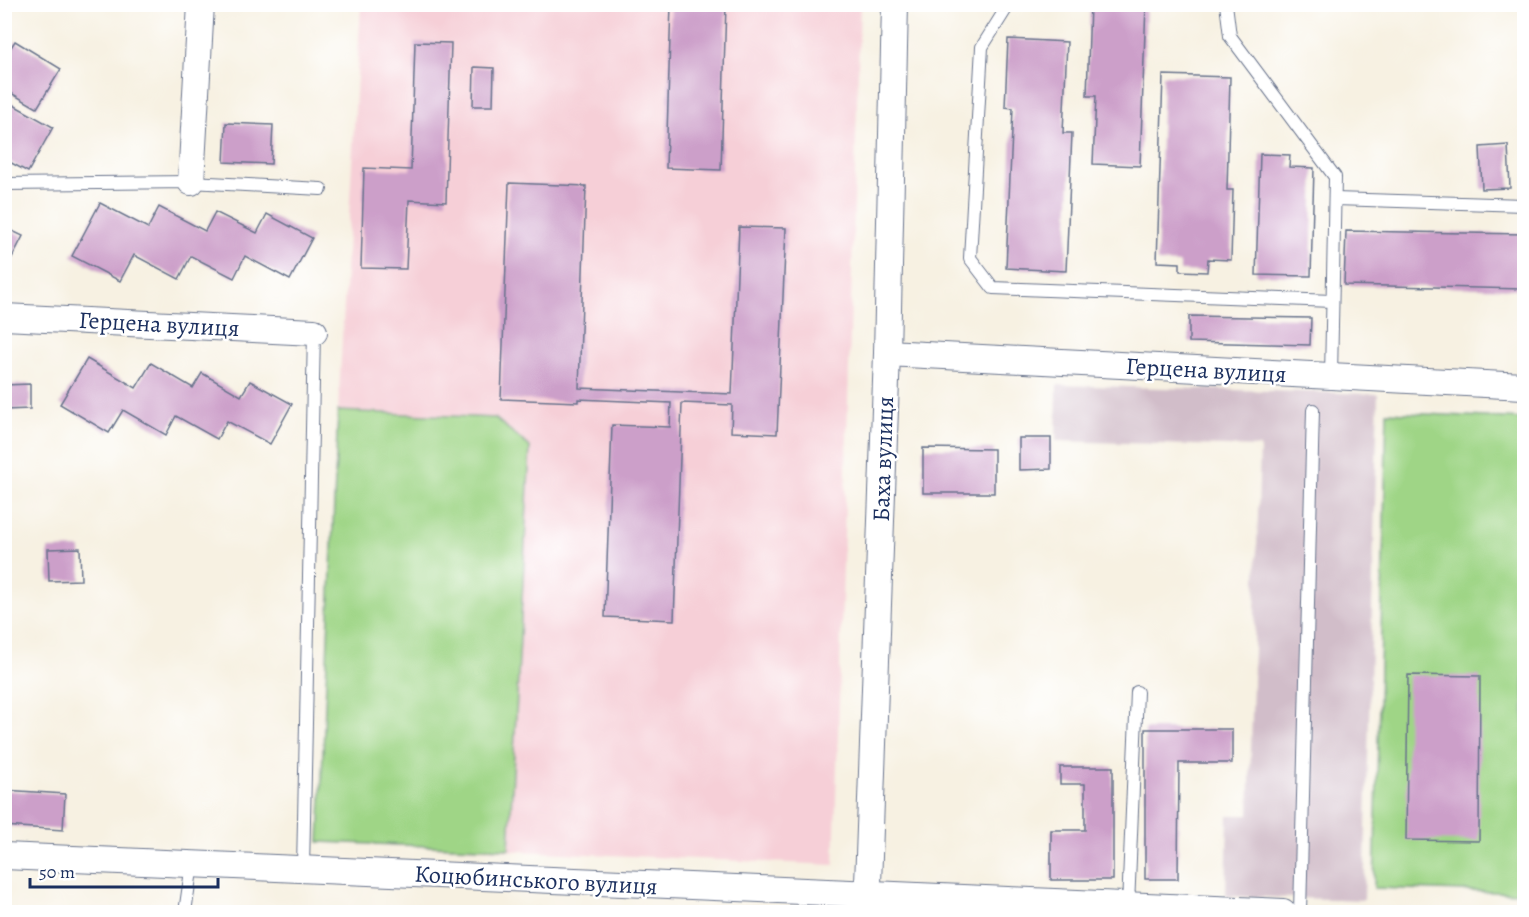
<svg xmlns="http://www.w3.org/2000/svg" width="1529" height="917" font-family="Alegreya,serif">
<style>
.built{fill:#f6cfd7}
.industrial{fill:#d1bdc9}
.green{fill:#9fd586;stroke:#5d8272;stroke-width:1.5}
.building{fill:#cc9fc9}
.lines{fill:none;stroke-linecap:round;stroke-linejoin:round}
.lane-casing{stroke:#68738c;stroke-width:14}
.street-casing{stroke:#68738c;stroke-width:28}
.lane{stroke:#fff;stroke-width:12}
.street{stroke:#fff;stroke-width:26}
.labels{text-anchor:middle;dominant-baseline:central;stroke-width:5;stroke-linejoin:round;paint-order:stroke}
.street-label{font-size:24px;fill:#1b2f5e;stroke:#fff}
</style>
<rect width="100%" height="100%" fill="#fff"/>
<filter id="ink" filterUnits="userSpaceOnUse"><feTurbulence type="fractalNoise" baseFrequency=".0167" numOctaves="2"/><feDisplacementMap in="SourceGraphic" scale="12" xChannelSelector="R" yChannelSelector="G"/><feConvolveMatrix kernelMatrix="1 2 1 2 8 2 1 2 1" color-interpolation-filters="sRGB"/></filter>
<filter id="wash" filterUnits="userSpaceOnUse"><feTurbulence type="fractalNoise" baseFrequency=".008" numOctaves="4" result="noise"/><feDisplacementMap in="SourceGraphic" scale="24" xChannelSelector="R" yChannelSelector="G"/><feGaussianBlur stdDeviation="1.35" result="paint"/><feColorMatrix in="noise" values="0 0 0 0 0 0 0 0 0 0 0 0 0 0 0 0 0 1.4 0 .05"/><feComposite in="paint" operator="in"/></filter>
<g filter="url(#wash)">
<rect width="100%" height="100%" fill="#f7f1e2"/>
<path class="built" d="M 361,5 L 860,5 L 834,865 L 319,842 L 338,411 Z"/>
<path class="industrial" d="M 1057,385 L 1378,394 L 1364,900 L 1226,896 L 1228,815 L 1249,815 L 1260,447 L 1056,441 Z"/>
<g class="green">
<path d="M 338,411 L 495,418 L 530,447 L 509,849 L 319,842 Z"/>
<path d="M 1387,412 L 1524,419 L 1524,893 L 1374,888 Z"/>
</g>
<g id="blocks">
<g class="building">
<path d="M 671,4 L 726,4 L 721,170 L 666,168 Z"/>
<path d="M 1090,4 L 1146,4 L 1140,166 L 1093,164 L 1096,96 L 1087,96 Z"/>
<path d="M 1008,39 L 1067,42 L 1063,133 L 1072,133 L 1066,271 L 1006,268 L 1013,108 L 1005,107 Z"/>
<path d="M 15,41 L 61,69 L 37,108 L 4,89 L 4,58 Z"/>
<path d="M 415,42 L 451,43 L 446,202 L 409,200 L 406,269 L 361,268 L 364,168 L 411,170 Z"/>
<path d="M 474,67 L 494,68 L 493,106 L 473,106 Z"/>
<path d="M 1163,75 L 1230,77 L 1227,190 L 1233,190 L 1231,260 L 1208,259 L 1207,272 L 1180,271 L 1180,263 L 1157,262 Z"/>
<path d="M 10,103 L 53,127 L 28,172 L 4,159 L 4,112 Z"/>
<path d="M 226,123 L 273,125 L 271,164 L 224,162 Z"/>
<path d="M 1508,145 L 1510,188 L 1482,189 L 1480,147 Z"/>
<path d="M 1260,154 L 1290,155 L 1289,167 L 1314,168 L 1311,276 L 1256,275 Z"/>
<path d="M 509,183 L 586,186 L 579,388 L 732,394 L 739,227 L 786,228 L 777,434 L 731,432 L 732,405 L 682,403 L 674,620 L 605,617 L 612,425 L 670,427 L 671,403 L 578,399 L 578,402 L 501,399 Z"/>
<path d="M 100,203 L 148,228 L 159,207 L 205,231 L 215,212 L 257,233 L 267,214 L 312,238 L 290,280 L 245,256 L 234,278 L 191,256 L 179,279 L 134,255 L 120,281 L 72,256 Z"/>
<path d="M 4,227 L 23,236 L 4,273 Z"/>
<path d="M 1346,231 L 1524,234 L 1524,289 L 1344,285 Z"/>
<path d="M 1189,316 L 1311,318 L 1310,345 L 1189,342 Z"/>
<path d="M 87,359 L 136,388 L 151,363 L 193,388 L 202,373 L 241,396 L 250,381 L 292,404 L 270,444 L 227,421 L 217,439 L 176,416 L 166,435 L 123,410 L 109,433 L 60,404 Z"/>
<path d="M 30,384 L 30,409 L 4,410 L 4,385 Z"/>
<path d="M 1019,438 L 1051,438 L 1051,469 L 1019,470 Z"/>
<path d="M 923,448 L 994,449 L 994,493 L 923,493 Z"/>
<path d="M 80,548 L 81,580 L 49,581 L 48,549 Z"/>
<path d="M 1408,675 L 1480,676 L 1479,841 L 1406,840 Z"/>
<path d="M 1145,729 L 1232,729 L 1232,763 L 1179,763 L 1178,879 L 1145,879 Z"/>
<path d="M 1060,767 L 1113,767 L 1113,880 L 1051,880 L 1051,830 L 1085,830 L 1085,784 L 1060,784 Z"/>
<path d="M 4,790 L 65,794 L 63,830 L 4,826 Z"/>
</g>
</g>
</g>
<g filter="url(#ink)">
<use href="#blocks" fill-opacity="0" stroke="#68738c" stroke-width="1.5"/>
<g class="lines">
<g class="lane-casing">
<g id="lane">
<path d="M 1009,4 L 982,47 L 970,258 L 993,288 L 1332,301"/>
<path d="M 1226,4 L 1230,36 L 1335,177 L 1331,376"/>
<path d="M 4,184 L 191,182 L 321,189"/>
<path d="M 1335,199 L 1524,205"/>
<path d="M 303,869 L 314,332"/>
<path d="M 1128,906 L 1137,692"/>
<path d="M 185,912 L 192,864"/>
<path d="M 1300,912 L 1313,410"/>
</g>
</g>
<g class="street-casing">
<g id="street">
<path d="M 191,182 L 201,4"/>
<path d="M 4,317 L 314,332"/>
<path d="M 887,353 L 1524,386"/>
<path d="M 4,856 L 1283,912"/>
<path d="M 867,912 L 887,353 L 895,4"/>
</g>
</g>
<use href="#lane" class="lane"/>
<use href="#street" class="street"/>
</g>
</g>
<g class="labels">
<g class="street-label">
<text transform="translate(159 324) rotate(3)">Герцена вулиця</text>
<text transform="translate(1206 370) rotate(3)">Герцена вулиця</text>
<text transform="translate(883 459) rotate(-88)">Баха вулиця</text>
<text transform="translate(536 880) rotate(3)">Коцюбинського вулиця</text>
</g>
</g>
<rect width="1529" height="917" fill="none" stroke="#fff" stroke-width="24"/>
<path d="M30 878v9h188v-9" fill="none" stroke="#1b2f5e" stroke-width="3"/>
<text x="39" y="878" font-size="18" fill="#1b2f5e" stroke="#ffffff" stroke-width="4.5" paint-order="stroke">50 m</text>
</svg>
